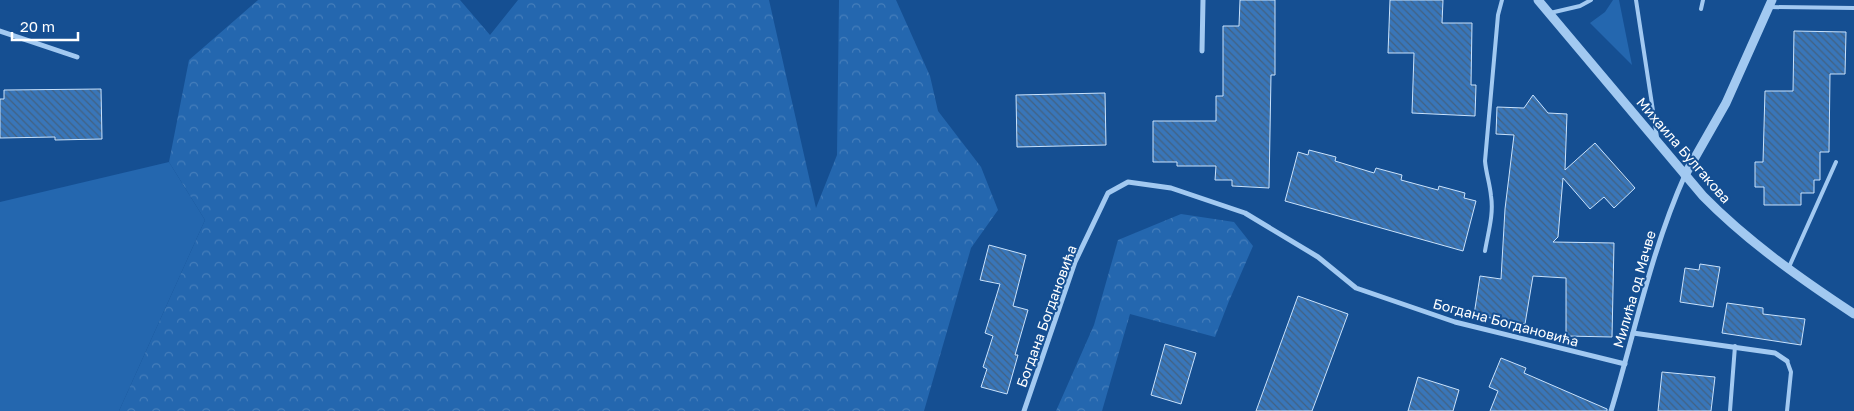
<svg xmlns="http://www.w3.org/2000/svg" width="1854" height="411" font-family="'Golos Text',sans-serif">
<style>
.green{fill:#2467af}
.forest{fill:url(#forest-crowns)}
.building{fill:url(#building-back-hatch);stroke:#c9e2fc}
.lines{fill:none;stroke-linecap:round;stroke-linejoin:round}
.service{stroke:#a2c9f1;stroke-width:4}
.minor{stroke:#a2c9f1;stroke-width:5}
.tertiary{stroke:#a2c9f1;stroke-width:9}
.labels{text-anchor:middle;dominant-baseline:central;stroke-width:4;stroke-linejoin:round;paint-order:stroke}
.street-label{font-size:14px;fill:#fff;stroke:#154f92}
</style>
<defs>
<pattern id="forest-crowns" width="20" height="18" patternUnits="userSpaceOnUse" patternTransform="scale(1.25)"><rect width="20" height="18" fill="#2467af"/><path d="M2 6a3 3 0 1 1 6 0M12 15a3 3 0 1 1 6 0" fill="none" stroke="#457ebb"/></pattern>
<pattern id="building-back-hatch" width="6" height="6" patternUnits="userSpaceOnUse" patternTransform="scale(1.25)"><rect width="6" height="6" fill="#3976b9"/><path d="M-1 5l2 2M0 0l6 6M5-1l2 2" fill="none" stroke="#426182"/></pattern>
</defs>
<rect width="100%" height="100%" fill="#154f92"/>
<g class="green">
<path d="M 1613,0 L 1619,0 L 1632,65 L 1590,23 L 1605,12 Z"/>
<path d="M 169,162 L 205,220 L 119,411 L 0,411 L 0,202 Z"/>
</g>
<g class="forest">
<path d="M 258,0 L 460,0 L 490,35 L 518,0 L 769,0 L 816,208 L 837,155 L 839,0 L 896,0 L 930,76 L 938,111 L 981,167 L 998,210 L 971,248 L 924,411 L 119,411 L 205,220 L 169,162 L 189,60 Z"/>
<path d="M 1181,214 L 1234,222 L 1253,246 L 1229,301 L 1215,337 L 1130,314 L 1102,411 L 1056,411 L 1094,325 L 1118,240 Z"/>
</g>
<g class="building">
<path d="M 1240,0 L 1275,0 L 1275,75 L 1271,75 L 1269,188 L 1232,186 L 1232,180 L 1215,180 L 1216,166 L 1177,166 L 1177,162 L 1153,162 L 1153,121 L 1216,121 L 1216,96 L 1223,96 L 1223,26 L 1239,26 Z"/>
<path d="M 1390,0 L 1443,0 L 1442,23 L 1472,23 L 1471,85 L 1476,85 L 1475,116 L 1412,113 L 1414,53 L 1388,53 Z"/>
<path d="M 1794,31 L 1846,32 L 1845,74 L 1830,74 L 1829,152 L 1820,152 L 1820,180 L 1814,180 L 1814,193 L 1801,193 L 1801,205 L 1764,205 L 1764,187 L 1755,187 L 1755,162 L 1763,162 L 1765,91 L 1793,91 Z"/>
<path d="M 101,89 L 102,139 L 55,140 L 55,137 L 0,138 L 0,99 L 4,99 L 4,90 Z"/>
<path d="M 1105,93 L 1106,145 L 1017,147 L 1016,95 Z"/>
<path d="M 1533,95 L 1548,113 L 1567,114 L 1565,170 L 1595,143 L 1635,188 L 1614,208 L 1604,197 L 1590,209 L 1563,178 L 1558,237 L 1553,242 L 1614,243 L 1612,337 L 1566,336 L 1566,278 L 1533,276 L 1525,324 L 1474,315 L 1480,276 L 1501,279 L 1505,209 L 1514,135 L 1496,134 L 1497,107 L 1524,108 Z"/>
<path d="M 1309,150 L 1336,157 L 1335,161 L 1374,173 L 1376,168 L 1402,175 L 1401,180 L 1438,190 L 1439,186 L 1465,193 L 1464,198 L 1476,201 L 1463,251 L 1285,201 L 1298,152 L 1308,155 Z"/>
<path d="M 989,245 L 1026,255 L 1013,306 L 1028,310 L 1015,355 L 1018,355 L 1007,394 L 981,387 L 987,369 L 983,367 L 993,336 L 985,333 L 1000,284 L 980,280 Z"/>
<path d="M 1700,264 L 1720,267 L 1713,307 L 1680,302 L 1685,268 L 1699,270 Z"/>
<path d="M 1298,296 L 1348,314 L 1321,387 L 1312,411 L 1256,411 Z"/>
<path d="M 1727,303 L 1763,308 L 1763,314 L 1805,319 L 1801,345 L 1722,333 Z"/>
<path d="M 1165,344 L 1196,353 L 1181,404 L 1151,395 Z"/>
<path d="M 1501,358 L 1526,368 L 1524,373 L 1607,409 L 1607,411 L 1490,411 L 1498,391 L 1489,387 Z"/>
<path d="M 1662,372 L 1715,377 L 1711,411 L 1658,411 Z"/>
<path d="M 1418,377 L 1459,390 L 1453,411 L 1408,411 Z"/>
</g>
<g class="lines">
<g class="service">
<path d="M 1636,0 L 1657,137"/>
<path d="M 1769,7 L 1854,8"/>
<path d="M 1701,9 L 1703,0"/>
<path d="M 1550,13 L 1580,6 L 1591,0"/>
<path d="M 1485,251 C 1488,233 1494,214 1491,196 C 1490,184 1486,173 1485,161 L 1498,15 L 1502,0"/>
<path d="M 1789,267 L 1836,162"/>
<path d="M 1787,361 L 1791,372 L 1787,411"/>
<path d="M 1730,411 L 1735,346"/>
</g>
<g class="minor">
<path d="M 0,31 L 77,57"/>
<path d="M 1202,51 L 1203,0"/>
<path d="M 1633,333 L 1775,353 L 1787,361"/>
<path d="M 1024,411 L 1075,262 L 1108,193 L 1128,182 L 1171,188 L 1245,213 L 1318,257 L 1356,288 L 1455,322 L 1625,364"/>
<path d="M 1611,411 C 1635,332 1651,251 1685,175"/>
</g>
<g class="tertiary">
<path d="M 1538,0 L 1703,196 C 1747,241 1801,279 1854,314"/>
<path d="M 1685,175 L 1726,103 L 1772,0"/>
</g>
</g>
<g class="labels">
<g class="street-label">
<text transform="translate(1684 150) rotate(49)">Михаила Булгакова</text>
<text transform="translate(1634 289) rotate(-74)">Милића од Мачве</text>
<text transform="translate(1046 316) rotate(-70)">Богдана Богдановића</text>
<text transform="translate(1506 322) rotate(15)">Богдана Богдановића</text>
</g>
</g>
<path d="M12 32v8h66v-8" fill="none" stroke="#ffffff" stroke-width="2.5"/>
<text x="20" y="32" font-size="15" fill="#ffffff" stroke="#154f92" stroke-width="4" paint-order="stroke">20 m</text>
</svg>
